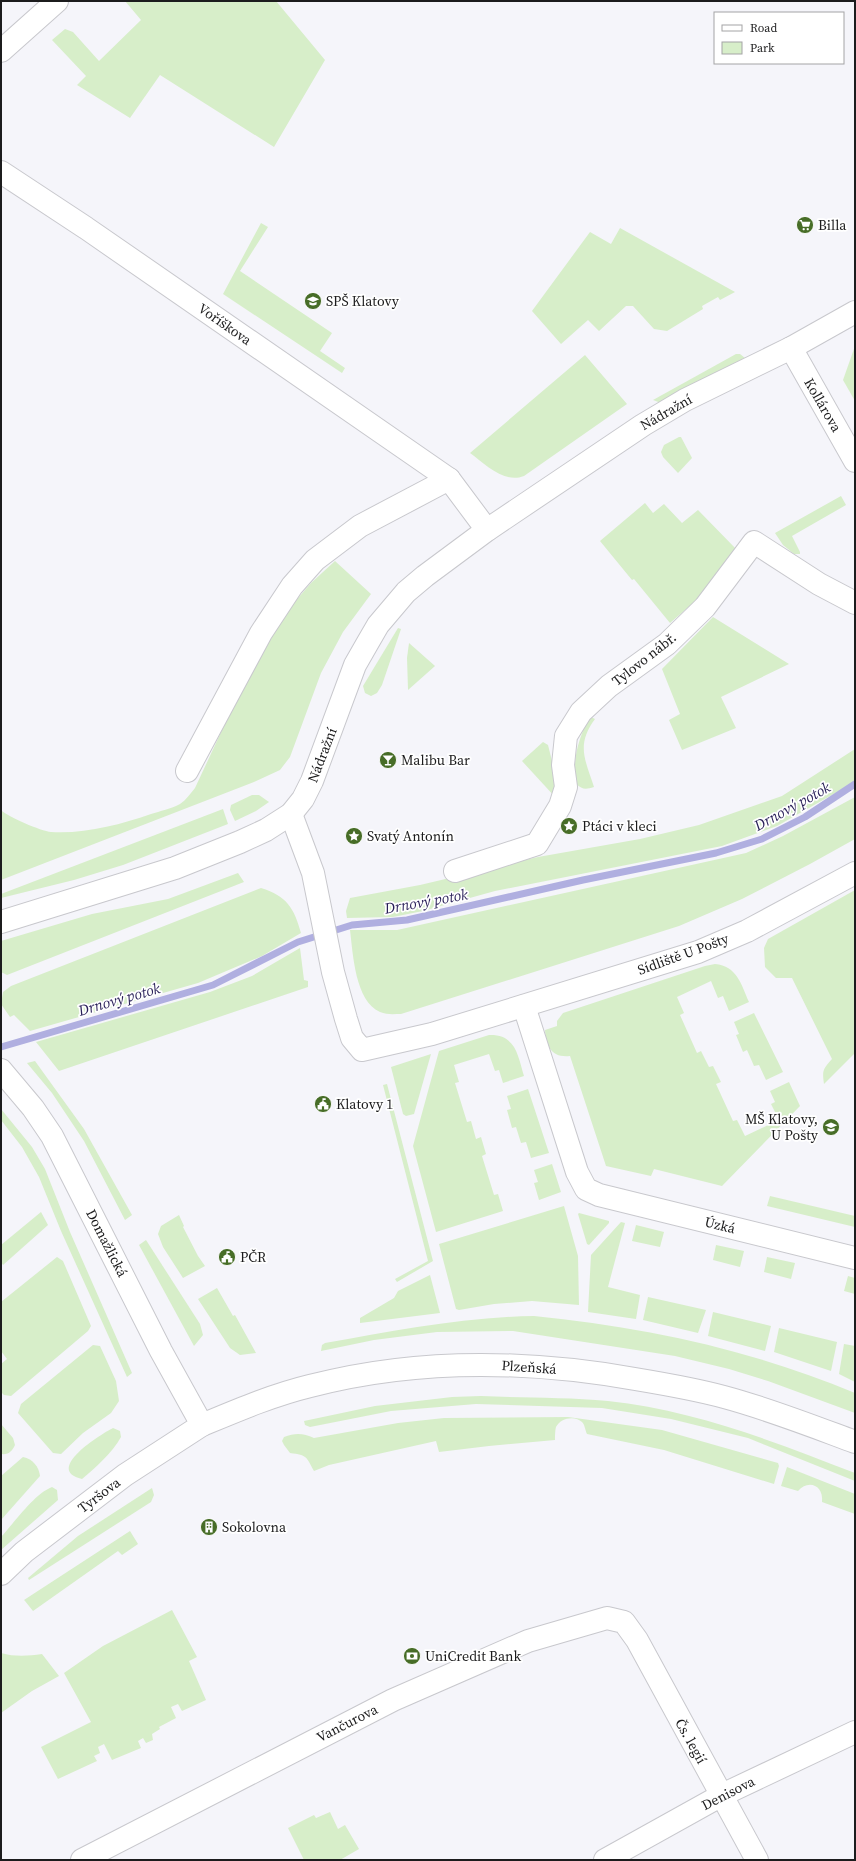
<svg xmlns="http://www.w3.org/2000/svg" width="856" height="1861" font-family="'Source Serif 4',serif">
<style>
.green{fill:#d7eec9}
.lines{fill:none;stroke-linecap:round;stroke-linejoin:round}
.stream{stroke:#b0afe0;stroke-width:7}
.street-casing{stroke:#c8c8cd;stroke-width:24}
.secondary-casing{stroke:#c8c8cd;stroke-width:24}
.primary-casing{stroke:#c8c8cd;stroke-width:24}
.street{stroke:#fff;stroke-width:22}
.secondary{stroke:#fff;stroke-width:22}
.primary{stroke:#fff;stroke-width:22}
.labels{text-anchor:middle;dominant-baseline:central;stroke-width:3.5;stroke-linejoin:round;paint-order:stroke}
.poi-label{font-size:14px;fill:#1c1c1d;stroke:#fff;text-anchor:start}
.street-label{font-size:14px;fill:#1c1c1d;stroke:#fff}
.water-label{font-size:15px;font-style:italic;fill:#271e57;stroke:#fff}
</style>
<rect width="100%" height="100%" fill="#f5f5fa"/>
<g class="green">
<path d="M 125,1 L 276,1 L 325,60 L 274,147 L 160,75 L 130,118 L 77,85 L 86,76 L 52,40 L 65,29 L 73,32 L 99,61 L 141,20 Z"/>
<path d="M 261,223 L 268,227 L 240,271 L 332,333 L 320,351 L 345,368 L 342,373 L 223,294 Z"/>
<path d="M 620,228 L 735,292 L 720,300 L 718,297 L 702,306 L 703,309 L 667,331 L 654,329 L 633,306 L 626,306 L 599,331 L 588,320 L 561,344 L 532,311 L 590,232 L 611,244 Z"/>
<path d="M 855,346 L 855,401 L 843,380 Z"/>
<path d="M 736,354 L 740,354 L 745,358 L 661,403 L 653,400 Z"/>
<path d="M 585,355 L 627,404 L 524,476 C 504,484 485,464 470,453 Z"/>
<path d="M 679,437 L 681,437 L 692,458 L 678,473 L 663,457 L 661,452 L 664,445 Z"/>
<path d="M 841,496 L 846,505 L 792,536 L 800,552 L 800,554 L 794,554 L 783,545 L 775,533 Z"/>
<path d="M 645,503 L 653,513 L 664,504 L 682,523 L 698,510 L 737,550 L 708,590 L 670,623 L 634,579 L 632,580 L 600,541 Z"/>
<path d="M 335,561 L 371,594 L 343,632 L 321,673 L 290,757 L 280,770 L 254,782 L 1,880 L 1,810 C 8,817 41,831 51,832 C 85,834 119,825 151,814 C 160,811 171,809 180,804 C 186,800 190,794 195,788 L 257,655 L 292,605 L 311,583 Z"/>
<path d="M 713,617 L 789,664 L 721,697 L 736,728 L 682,750 L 669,720 L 680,714 L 662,669 Z"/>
<path d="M 398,628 L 401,629 L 382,685 L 377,693 L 371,696 L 365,693 L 363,686 Z"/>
<path d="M 409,643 L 435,666 L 408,690 L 407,658 Z"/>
<path d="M 589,716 L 595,719 C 576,745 585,759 594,787 C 585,790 582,789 576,784 C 572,757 579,740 589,716 Z"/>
<path d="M 543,742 L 548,745 L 556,777 L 556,798 L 522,761 Z"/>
<path d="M 855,749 L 855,782 L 777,826 L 722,846 L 495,891 L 423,911 L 393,917 L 347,918 L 346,911 L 350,898 L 420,885 L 538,857 L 640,839 L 699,825 L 782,796 Z"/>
<path d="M 252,795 L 259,795 L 269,802 L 256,811 L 235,821 L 230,810 L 231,805 Z"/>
<path d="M 855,797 L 855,839 L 810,864 L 742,899 L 679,926 L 401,1014 C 394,1014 387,1015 380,1012 C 355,1001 353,954 350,930 L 397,930 L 746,853 L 783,836 Z"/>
<path d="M 223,809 L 228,824 L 123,865 L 74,880 L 1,898 L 1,894 Z"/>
<path d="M 238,873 L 244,882 L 7,975 L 1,972 L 1,941 L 92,914 L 168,899 Z"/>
<path d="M 261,888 C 287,896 294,908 301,933 L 262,956 L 198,983 L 30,1031 L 14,1015 L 10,1017 L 1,1004 L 3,992 L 11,986 Z"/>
<path d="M 855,890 L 855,1053 L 824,1084 C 822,1070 823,1069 832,1059 L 792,978 L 776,978 L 765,967 L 764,948 L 768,939 Z"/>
<path d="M 300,948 L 304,980 L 308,981 L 308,987 L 59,1071 L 36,1042 L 210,992 L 252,976 Z"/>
<path d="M 715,964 C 737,966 741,984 749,1002 L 729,1011 L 723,996 L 718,998 L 711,981 L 677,997 L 684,1013 L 680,1015 L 697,1053 L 701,1051 L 709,1067 L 713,1066 L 721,1082 L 716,1084 L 733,1121 L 737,1120 L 745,1136 L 779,1120 L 771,1104 L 775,1102 L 770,1091 L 789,1082 L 800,1106 L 722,1186 L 654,1169 L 651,1176 L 606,1166 L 570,1056 C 552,1058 546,1047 545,1030 L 557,1026 L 557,1021 L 563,1013 L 705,966 Z"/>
<path d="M 754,1013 L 783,1072 L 766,1080 L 759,1065 L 754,1066 L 747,1050 L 743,1052 L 736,1035 L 739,1034 L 734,1022 Z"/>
<path d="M 489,1035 C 516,1034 518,1056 524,1076 L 503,1083 L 499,1070 L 495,1071 L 489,1054 L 454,1065 L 459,1082 L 455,1083 L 467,1122 L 471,1121 L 476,1139 L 481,1137 L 486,1154 L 482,1156 L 494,1195 L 498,1194 L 503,1211 L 436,1232 L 413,1146 L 439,1051 Z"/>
<path d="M 431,1054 L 414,1114 L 406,1116 L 403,1114 L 391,1067 Z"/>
<path d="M 35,1061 L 84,1129 L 132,1215 L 125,1220 L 84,1141 L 52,1093 L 27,1063 Z"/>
<path d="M 387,1084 L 433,1261 L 397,1282 L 395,1279 L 428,1261 L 383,1085 Z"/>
<path d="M 528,1089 L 549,1153 L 531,1158 L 526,1142 L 521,1143 L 516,1127 L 512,1128 L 507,1110 L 511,1109 L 507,1096 Z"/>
<path d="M 1,1109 L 32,1147 L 45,1169 L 70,1232 L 132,1373 L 127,1377 L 61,1231 L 39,1177 L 22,1147 L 1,1120 Z"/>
<path d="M 552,1164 L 561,1192 L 539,1200 L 534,1183 L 538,1182 L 534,1170 Z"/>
<path d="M 770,1196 L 855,1216 L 855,1227 L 767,1206 Z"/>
<path d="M 564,1206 L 578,1256 L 579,1305 L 532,1301 L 494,1304 L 459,1310 L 456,1309 L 439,1244 Z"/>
<path d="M 41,1212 L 48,1225 L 3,1265 L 1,1262 L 1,1245 Z"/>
<path d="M 579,1213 L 609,1221 L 609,1223 L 589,1245 L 587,1244 L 578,1214 Z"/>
<path d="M 179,1215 L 184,1226 L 183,1227 L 198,1256 L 205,1266 L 183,1278 L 163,1247 L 158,1234 L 161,1226 Z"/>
<path d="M 621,1222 L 625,1223 L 608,1287 L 640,1295 L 636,1319 L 588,1312 L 591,1255 Z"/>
<path d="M 636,1225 L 664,1232 L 660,1247 L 632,1241 Z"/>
<path d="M 146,1240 L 200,1324 L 203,1335 L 194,1346 L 139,1245 Z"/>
<path d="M 716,1245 L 744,1251 L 740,1267 L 713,1260 Z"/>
<path d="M 57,1257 L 63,1261 L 91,1326 L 88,1331 L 11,1396 L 4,1395 L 1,1392 L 1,1364 L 7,1359 L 1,1351 L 1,1302 Z"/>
<path d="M 767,1257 L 795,1263 L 791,1279 L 764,1272 Z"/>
<path d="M 430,1275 L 440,1313 L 360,1323 L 360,1318 L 394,1298 L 398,1291 Z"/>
<path d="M 848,1276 L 855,1278 L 855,1294 L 844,1291 Z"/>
<path d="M 217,1288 L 233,1316 L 235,1315 L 256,1353 L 240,1355 L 230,1348 L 198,1299 Z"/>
<path d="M 648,1297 L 706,1310 L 698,1333 L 643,1320 Z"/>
<path d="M 713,1312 L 771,1326 L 765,1351 L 708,1336 Z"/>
<path d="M 534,1316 C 644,1327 753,1350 855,1393 L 855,1413 L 768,1381 L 729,1369 L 675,1356 L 513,1331 L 437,1332 L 374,1340 L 321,1351 L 322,1345 L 325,1343 C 394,1331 464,1317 534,1316 Z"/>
<path d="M 779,1328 L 837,1342 L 831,1371 L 774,1352 Z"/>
<path d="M 844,1344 L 855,1346 L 855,1382 L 839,1374 Z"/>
<path d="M 93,1345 L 100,1346 L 116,1381 L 119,1401 L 111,1413 L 83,1433 L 61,1454 L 53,1453 L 18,1413 L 21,1404 Z"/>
<path d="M 481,1396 C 523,1398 566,1397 608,1401 C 694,1410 775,1442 855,1473 L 855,1481 L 748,1438 L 671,1419 L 602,1408 L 476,1404 L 391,1411 L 310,1427 L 305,1425 L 304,1421 L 375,1406 L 452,1397 Z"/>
<path d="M 568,1417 L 662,1430 L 778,1463 L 779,1466 L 774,1484 L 664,1450 L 587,1434 C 585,1430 585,1425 582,1422 C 575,1415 560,1418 556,1427 C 555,1431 555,1437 555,1440 L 489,1446 L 439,1452 L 436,1441 L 329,1465 L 314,1471 C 306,1457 308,1455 290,1453 L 284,1445 L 282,1441 L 284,1437 C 295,1433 303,1433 314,1438 L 398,1423 L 444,1418 Z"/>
<path d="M 1,1424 L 13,1438 L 15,1445 C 12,1451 9,1455 1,1454 Z"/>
<path d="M 113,1428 L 120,1431 L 121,1437 C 112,1453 96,1467 82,1479 C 43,1470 101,1434 113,1428 Z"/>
<path d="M 23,1457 C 33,1459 39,1467 40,1476 L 1,1520 L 1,1476 Z"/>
<path d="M 787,1467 L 855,1494 L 855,1514 L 822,1502 C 824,1485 808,1479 798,1491 L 781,1486 Z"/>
<path d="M 52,1487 L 57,1490 L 58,1500 L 1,1550 L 1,1537 C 14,1523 34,1494 52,1487 Z"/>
<path d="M 152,1488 L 154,1495 L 151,1502 L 29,1580 L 28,1578 L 78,1536 Z"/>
<path d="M 130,1531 L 138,1544 L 122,1555 L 118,1551 L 33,1611 L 25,1601 L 24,1600 Z"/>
<path d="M 172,1610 L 197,1657 L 189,1661 L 206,1700 L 182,1711 L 178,1704 L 171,1707 L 176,1718 L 159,1727 L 160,1729 L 152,1734 L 153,1740 L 146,1743 L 143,1738 L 138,1741 L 141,1748 L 112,1760 L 104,1744 L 98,1747 L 100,1753 L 94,1756 L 97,1761 L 58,1779 L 41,1747 L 91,1722 L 64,1673 L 103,1646 Z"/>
<path d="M 1,1653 C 15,1657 28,1656 42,1654 L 59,1676 L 32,1691 L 1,1713 Z"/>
<path d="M 330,1812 L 338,1829 L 345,1825 L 359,1849 L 340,1860 L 304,1860 L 288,1828 L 314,1815 L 316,1818 Z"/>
</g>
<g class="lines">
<path class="stream" d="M 1,1047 L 213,985 L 298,942 L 352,925 L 407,920 L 583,880 L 716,853 L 762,839 L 805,817 L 855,784"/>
<g class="street-casing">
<g id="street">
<path d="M 1,51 L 57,1"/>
<path d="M 1,172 L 86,228 L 449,479 L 487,530"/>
<path d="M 791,348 L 855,461"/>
<path d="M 187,771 L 261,633 L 292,586 L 315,560 L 360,526 L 449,479"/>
<path d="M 291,814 L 313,873 L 333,972 L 346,1019 L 352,1038 L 362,1050 L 432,1034 L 698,952 L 747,931 L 855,873"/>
<path d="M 455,871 L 537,844 L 560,806 L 566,787 L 563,765 L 566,736 L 581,712 L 609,686 L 667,644 L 705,607 L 754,542 L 819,584 L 855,603"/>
<path d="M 524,1006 L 577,1172 L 586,1189 L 599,1195 L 855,1258"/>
<path d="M 82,1860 L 393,1700 L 528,1641 L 607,1618 L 624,1622 L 637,1640 L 757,1860"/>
<path d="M 605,1860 L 722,1795 L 855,1732"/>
</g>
</g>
<g class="secondary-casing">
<g id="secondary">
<path d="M 1,922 L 175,868 L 240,842 L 266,830 L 291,814 L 303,799 L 312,781 L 355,665 L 367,644 L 378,625 L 406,592 L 425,576 L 487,530 L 643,425 L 685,400 L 791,348 L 855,312"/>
<path d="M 202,1425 C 238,1410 273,1395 310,1386 C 417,1358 527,1360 635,1379 C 665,1384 695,1389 724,1397 C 769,1409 812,1426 855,1442"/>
</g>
</g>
<g class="primary-casing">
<path id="primary" d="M 1,1070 L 33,1108 L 52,1136 L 161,1351 L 202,1425 L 125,1475 L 24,1552 L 1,1574"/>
</g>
<use href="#street" class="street"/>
<use href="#secondary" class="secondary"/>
<use href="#primary" class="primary"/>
</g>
<defs>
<g id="supermarket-disc" transform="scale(0.9)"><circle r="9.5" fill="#476d27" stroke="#fff"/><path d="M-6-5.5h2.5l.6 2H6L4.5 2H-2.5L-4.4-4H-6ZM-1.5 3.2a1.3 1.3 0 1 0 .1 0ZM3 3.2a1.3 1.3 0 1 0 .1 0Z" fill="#fff"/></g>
<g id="school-disc" transform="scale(0.9)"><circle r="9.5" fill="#476d27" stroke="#fff"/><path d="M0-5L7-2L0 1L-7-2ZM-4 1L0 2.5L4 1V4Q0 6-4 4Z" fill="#fff"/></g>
<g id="bar-disc" transform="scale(0.9)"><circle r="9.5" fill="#476d27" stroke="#fff"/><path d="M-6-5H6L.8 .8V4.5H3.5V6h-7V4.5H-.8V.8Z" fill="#fff"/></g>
<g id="sight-disc" transform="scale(0.9)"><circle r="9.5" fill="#476d27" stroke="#fff"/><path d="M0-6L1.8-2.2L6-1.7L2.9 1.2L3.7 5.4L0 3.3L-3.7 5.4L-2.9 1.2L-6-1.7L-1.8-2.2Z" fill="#fff"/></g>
<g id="civic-disc" transform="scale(0.9)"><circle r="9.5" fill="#476d27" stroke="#fff"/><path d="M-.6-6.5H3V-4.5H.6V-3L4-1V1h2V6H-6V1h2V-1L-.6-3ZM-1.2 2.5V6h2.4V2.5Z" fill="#fff"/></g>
<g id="building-disc" transform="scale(0.9)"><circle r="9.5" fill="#476d27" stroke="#fff"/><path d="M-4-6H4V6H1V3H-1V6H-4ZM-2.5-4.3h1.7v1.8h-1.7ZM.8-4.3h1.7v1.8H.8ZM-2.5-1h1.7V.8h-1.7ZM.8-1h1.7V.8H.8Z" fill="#fff"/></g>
<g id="bank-disc" transform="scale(0.9)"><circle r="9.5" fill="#476d27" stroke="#fff"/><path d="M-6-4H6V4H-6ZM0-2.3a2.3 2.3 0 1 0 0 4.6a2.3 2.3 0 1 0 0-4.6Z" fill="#fff"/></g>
</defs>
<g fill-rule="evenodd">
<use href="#supermarket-disc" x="805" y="225"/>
<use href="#school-disc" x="313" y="301"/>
<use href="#bar-disc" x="388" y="760"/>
<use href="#sight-disc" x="569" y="826"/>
<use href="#sight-disc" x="354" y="836"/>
<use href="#civic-disc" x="323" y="1104"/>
<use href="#school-disc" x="831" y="1127"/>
<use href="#civic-disc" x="227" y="1257"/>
<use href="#building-disc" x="209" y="1527"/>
<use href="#bank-disc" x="412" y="1656"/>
</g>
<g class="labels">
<g class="poi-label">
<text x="818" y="225">Billa</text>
<text x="326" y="301">SPŠ Klatovy</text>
<text x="401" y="760">Malibu Bar</text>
<text x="582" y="826">Ptáci v kleci</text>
<text x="367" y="836">Svatý Antonín</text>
<text x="336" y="1104">Klatovy 1</text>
<text x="818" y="1119" text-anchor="end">MŠ Klatovy,<tspan x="818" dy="16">U Pošty</tspan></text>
<text x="240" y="1257">PČR</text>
<text x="222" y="1527">Sokolovna</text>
<text x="425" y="1656">UniCredit Bank</text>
</g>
<g class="street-label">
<text transform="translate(225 324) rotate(35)">Voříškova</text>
<text transform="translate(823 405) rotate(60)">Kollárova</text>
<text transform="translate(666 412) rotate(-30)">Nádražní</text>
<text transform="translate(644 659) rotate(-38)">Tylovo nábř.</text>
<text transform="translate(322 755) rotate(-69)">Nádražní</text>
<text transform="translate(683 954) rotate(-20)">Sídliště U Pošty</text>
<text transform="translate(720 1225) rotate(14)">Úzká</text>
<text transform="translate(107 1243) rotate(63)">Domažlická</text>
<text transform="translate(529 1367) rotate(4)">Plzeňská</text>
<text transform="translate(99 1495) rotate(-37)">Tyršova</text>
<text transform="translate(347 1723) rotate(-27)">Vančurova</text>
<text transform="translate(691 1741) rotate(61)">Čs. legií</text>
<text transform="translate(728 1793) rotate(-27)">Denisova</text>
</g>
<g class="water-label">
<text transform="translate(792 806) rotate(-29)">Drnový potok</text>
<text transform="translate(426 901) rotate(-10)">Drnový potok</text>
<text transform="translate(119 999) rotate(-16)">Drnový potok</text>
</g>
</g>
<rect width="856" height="1861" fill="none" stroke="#1c1c1d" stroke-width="4"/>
<rect x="714" y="12" width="130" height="52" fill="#ffffff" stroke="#a4a4a5"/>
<rect x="722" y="25" width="20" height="6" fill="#ffffff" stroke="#a4a4a5"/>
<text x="750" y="32" font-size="12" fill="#1c1c1d">Road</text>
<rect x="722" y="42" width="20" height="12" fill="#d7eec9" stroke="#a4a4a5"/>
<text x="750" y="52" font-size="12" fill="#1c1c1d">Park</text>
</svg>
